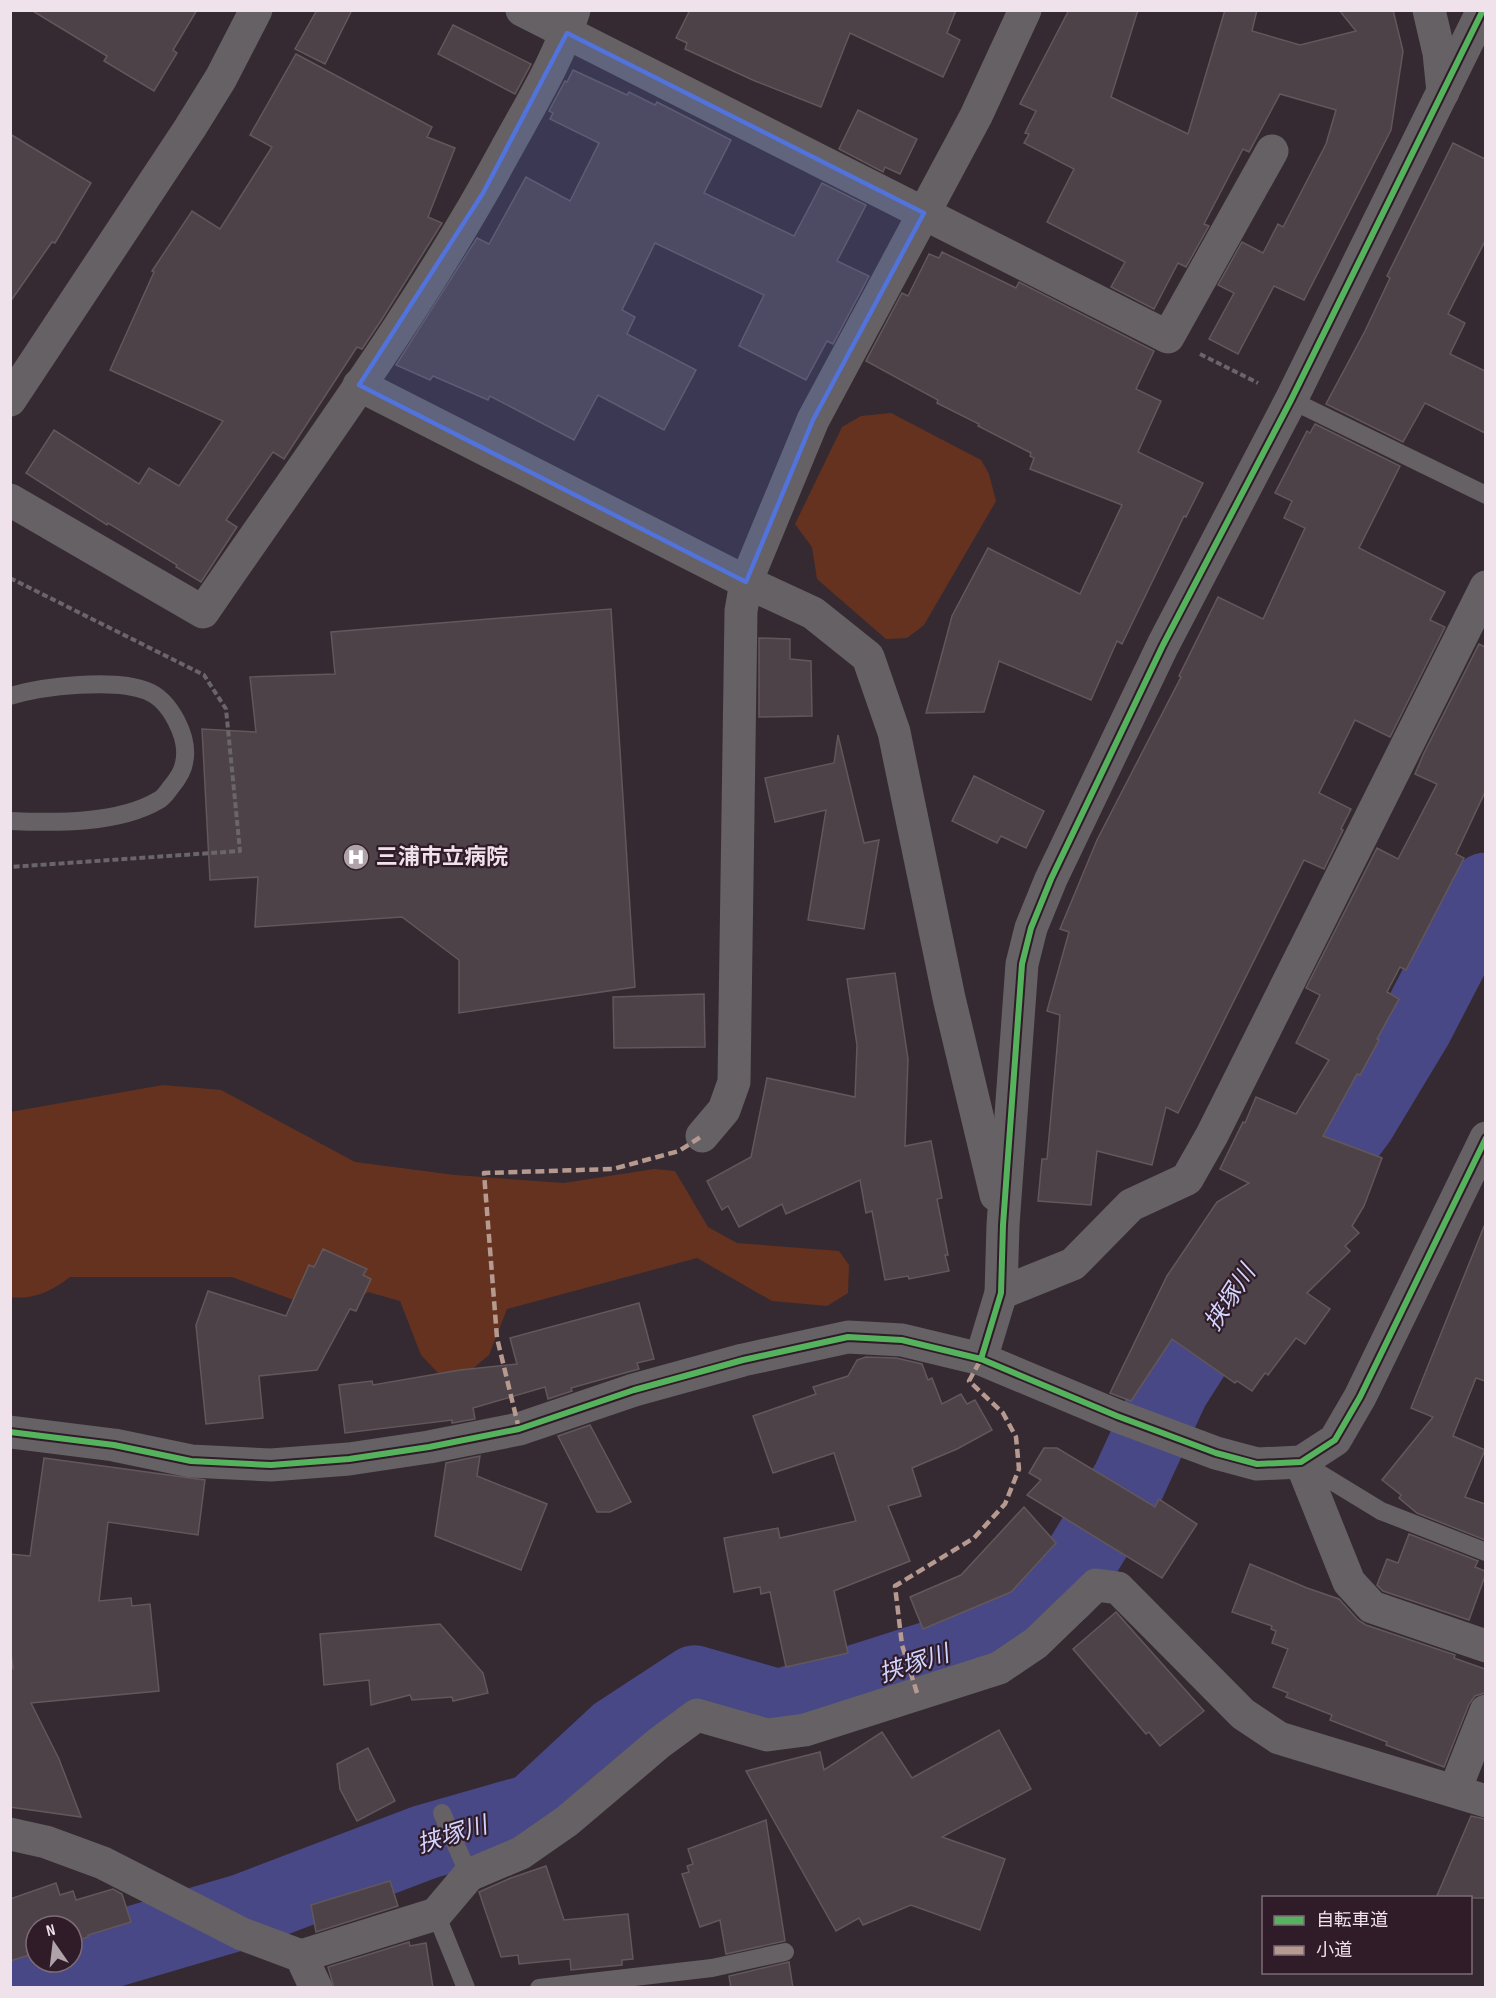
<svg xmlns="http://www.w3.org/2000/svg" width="1496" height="1998" font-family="'Sofia Sans Condensed','Noto Sans JP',sans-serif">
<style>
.green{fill:#653220}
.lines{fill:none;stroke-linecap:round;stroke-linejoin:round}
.river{stroke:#494887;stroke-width:75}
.building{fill:#4d4247;stroke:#62575a;stroke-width:1.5}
.path{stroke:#696568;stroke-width:4;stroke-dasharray:6 3;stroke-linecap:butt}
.service{stroke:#656165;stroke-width:18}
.minor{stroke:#656165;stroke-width:33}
.tertiary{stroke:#656165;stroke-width:33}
.quiet{stroke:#b69a8f;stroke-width:4.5;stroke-dasharray:9 4.5;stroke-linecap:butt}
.cycleway-casing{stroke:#301c29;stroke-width:10}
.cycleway{stroke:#56b35d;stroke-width:6}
.marked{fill:#5273dc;fill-opacity:0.2;stroke:#5273dc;stroke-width:4.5;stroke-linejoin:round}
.labels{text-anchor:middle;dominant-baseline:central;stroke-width:4.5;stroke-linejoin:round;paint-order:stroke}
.poi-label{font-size:22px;font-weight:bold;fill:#f0e2ea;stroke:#301c29;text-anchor:start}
.water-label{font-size:24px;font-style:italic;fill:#d2d6fe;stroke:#301c29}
</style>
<rect width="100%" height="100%" fill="#352a31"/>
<g class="green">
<path d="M 891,413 L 981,460 L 989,474 L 996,501 L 924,625 L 907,638 L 886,639 L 817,579 L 812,547 L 795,524 L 842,427 L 861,416 Z"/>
<path d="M 163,1085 L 221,1090 L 355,1162 L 455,1175 L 564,1183 L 654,1169 L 675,1171 L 708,1227 L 737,1243 L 839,1251 L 849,1265 L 848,1293 L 827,1306 L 772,1301 L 697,1258 L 507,1309 L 489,1355 L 471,1370 L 438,1373 L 421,1355 L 400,1301 L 368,1292 L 337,1316 L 232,1277 L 70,1277 C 52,1291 34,1300 11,1297 L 10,1112 Z"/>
</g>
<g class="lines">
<path class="river" d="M 10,1980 L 244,1911 L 425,1842 L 534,1811 L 617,1734 L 695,1683 L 779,1707 L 958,1650 L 1019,1625 L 1064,1587 L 1129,1481 L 1172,1388 L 1242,1278 L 1359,1120 L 1415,1027 L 1486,890"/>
</g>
<g class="building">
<path d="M 31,10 L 197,10 L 173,50 L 177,53 L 154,91 L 104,61 L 107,56 Z"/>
<path d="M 317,10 L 352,10 L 325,64 L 295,49 Z"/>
<path d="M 690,10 L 956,10 L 947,33 L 960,40 L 943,77 L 850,33 L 821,107 L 755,81 L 685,49 L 687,43 L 676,38 Z"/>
<path d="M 1069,10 L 1138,10 L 1111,97 L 1188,134 L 1225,10 L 1257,10 L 1252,31 L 1300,45 L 1356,31 L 1339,10 L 1393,10 L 1403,51 L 1391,130 L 1304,300 L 1274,286 L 1238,354 L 1209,339 L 1234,293 L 1218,285 L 1242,242 L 1263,253 L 1278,224 L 1283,227 L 1326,144 L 1336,110 L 1280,94 L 1249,152 L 1243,149 L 1204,224 L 1209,226 L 1186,267 L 1178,263 L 1154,309 L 1111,287 L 1125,262 L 1047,222 L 1074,169 L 1024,143 L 1029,134 L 1025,133 L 1036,111 L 1020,104 Z"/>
<path d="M 453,25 L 531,64 L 515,94 L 438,54 Z"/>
<path d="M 296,54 L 432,127 L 427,137 L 455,148 L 428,217 L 442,223 L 382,319 L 362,349 L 357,347 L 284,459 L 273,452 L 226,520 L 237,527 L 201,582 L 176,567 L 177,565 L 108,523 L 107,525 L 26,473 L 54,430 L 139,484 L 149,468 L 179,486 L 223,421 L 110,370 L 154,272 L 152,271 L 192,211 L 220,229 L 272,147 L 250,135 Z"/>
<path d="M 573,70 L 627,95 L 629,92 L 655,105 L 657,102 L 731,140 L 704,193 L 794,236 L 822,183 L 866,205 L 837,261 L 869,276 L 833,344 L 827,341 L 806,380 L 739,346 L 764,295 L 655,243 L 622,310 L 635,317 L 627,334 L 696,370 L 664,430 L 598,395 L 574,440 L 490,396 L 488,400 L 433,376 L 430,380 L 396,365 L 477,238 L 489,244 L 526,177 L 570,201 L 599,143 L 550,119 L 553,113 L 549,111 L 565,81 L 567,82 Z"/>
<path d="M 858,110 L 917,139 L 900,174 L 885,167 L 883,172 L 839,149 Z"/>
<path d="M 10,134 L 91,183 L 55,243 L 52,242 L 10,302 Z"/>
<path d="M 1453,143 L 1485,159 L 1485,241 L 1448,314 L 1465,323 L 1450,354 L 1485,371 L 1485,433 L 1425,403 L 1403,442 L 1326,404 L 1365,331 L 1390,278 L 1387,276 Z"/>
<path d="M 942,252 L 1016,288 L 1019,282 L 1154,351 L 1136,389 L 1161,401 L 1138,452 L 1203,483 L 1186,517 L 1184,516 L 1122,644 L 1117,641 L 1091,700 L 999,661 L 984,712 L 926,713 L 952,616 L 988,548 L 1080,594 L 1122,505 L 1030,469 L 1034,458 L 1030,456 L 1031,453 L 978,426 L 979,424 L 937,403 L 938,400 L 866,361 L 902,293 L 908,296 L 929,254 L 939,258 Z"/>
<path d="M 1315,424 L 1400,466 L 1359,548 L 1445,592 L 1430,620 L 1445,627 L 1390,737 L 1355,720 L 1319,793 L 1351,809 L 1341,829 L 1343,830 L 1324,869 L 1304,860 L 1178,1113 L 1166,1107 L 1152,1165 L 1097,1151 L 1091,1205 L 1038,1201 L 1042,1159 L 1047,1159 L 1060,1015 L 1047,1011 L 1069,932 L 1060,929 L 1097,840 L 1181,677 L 1179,676 L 1218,597 L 1263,619 L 1305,528 L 1284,518 L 1292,501 L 1275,493 L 1307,431 L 1310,433 Z"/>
<path d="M 611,609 L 635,987 L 459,1013 L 459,960 L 402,917 L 255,927 L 258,877 L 210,880 L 202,729 L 256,732 L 250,677 L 335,674 L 331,632 Z"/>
<path d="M 759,638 L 790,639 L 790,659 L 811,661 L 812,716 L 759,717 Z"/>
<path d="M 1479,644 L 1485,647 L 1485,792 L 1456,854 L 1464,858 L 1406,970 L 1400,967 L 1387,992 L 1399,999 L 1377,1039 L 1379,1040 L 1360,1075 L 1357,1074 L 1323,1136 L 1382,1158 L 1364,1206 L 1352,1226 L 1359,1233 L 1345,1246 L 1350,1251 L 1307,1293 L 1330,1309 L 1305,1344 L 1296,1338 L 1268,1375 L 1265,1373 L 1252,1391 L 1237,1381 L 1235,1383 L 1172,1339 L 1131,1401 L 1110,1393 L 1167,1276 L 1217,1202 L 1249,1183 L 1220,1169 L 1243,1122 L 1245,1123 L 1256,1097 L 1296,1114 L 1329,1060 L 1296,1043 L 1320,995 L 1306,988 L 1377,848 L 1398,859 L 1437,784 L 1415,774 L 1424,753 Z"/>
<path d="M 838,735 L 864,843 L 879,840 L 864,929 L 808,920 L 826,810 L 775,822 L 765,778 L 834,763 Z"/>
<path d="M 974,776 L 1044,811 L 1026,848 L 1001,836 L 997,843 L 952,821 Z"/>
<path d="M 895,973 L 908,1059 L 905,1146 L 931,1141 L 942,1198 L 937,1199 L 948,1255 L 945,1255 L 949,1271 L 909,1279 L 908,1276 L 885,1280 L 872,1211 L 866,1213 L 860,1180 L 786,1214 L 782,1204 L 739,1227 L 728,1206 L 722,1210 L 707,1181 L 751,1157 L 767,1078 L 855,1097 L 857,1045 L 847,979 Z"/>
<path d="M 704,994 L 705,1047 L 614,1048 L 613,997 Z"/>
<path d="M 1485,1224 L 1485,1381 L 1476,1378 L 1453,1436 L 1485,1450 L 1465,1497 L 1485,1504 L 1485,1540 L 1417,1513 L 1399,1498 L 1401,1495 L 1382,1480 L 1433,1417 L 1411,1408 Z"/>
<path d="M 323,1249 L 367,1269 L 363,1275 L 371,1279 L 356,1311 L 350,1309 L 317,1370 L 259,1376 L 263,1418 L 206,1424 L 196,1325 L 208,1291 L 286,1316 L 309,1265 L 314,1267 Z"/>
<path d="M 639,1303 L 654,1359 L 637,1363 L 639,1369 L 571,1388 L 572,1391 L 548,1399 L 545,1387 L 473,1408 L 475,1419 L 452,1423 L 452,1420 L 345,1433 L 339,1385 L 372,1381 L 373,1385 L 460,1370 L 517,1364 L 510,1338 Z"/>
<path d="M 866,1357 L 896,1358 L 922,1364 L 928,1380 L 932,1378 L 942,1404 L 961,1394 L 967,1404 L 975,1400 L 992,1430 L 957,1449 L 912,1468 L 921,1496 L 888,1506 L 910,1561 L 834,1591 L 848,1653 L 786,1667 L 770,1592 L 761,1594 L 760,1587 L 734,1592 L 724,1538 L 778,1528 L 780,1538 L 856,1521 L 834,1453 L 773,1473 L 753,1416 L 816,1394 L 813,1387 L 848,1376 L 857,1360 Z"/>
<path d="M 590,1425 L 631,1502 L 610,1512 L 597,1512 L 558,1436 Z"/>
<path d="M 1044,1448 L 1057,1448 L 1155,1507 L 1159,1499 L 1197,1524 L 1162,1578 L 1027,1495 L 1041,1480 L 1029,1473 Z"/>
<path d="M 480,1456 L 477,1476 L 547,1504 L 521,1570 L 435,1536 L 446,1463 Z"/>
<path d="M 44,1458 L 205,1480 L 198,1535 L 108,1522 L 99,1601 L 131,1598 L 132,1606 L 150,1604 L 159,1691 L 31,1703 L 59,1759 L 81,1817 L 10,1807 L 10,1664 L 13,1668 L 10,1646 L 10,1554 L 30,1556 Z"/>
<path d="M 1024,1507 L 1056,1543 L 1011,1592 L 923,1629 L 910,1597 L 961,1575 Z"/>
<path d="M 1409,1534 L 1478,1561 L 1475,1567 L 1485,1571 L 1485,1576 L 1469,1620 L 1383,1591 L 1377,1585 L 1387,1559 L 1398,1563 Z"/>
<path d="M 1250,1564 L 1307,1588 L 1339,1599 L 1358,1620 L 1366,1625 L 1455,1655 L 1454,1658 L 1485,1669 L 1485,1693 L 1475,1696 L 1469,1704 L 1444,1767 L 1386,1745 L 1387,1742 L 1330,1720 L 1332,1715 L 1286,1697 L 1288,1693 L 1273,1687 L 1288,1649 L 1272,1643 L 1276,1631 L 1271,1629 L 1272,1626 L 1232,1612 Z"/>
<path d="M 1116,1612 L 1204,1711 L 1160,1746 L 1149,1732 L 1146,1734 L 1073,1649 Z"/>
<path d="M 440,1624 L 483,1673 L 488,1693 L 453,1701 L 452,1697 L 412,1700 L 410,1695 L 371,1705 L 369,1680 L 324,1685 L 320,1634 Z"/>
<path d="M 999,1730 L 1031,1789 L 942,1837 L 1005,1859 L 980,1930 L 911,1905 L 863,1925 L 859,1918 L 836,1931 L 746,1771 L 820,1752 L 824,1770 L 882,1732 L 912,1778 Z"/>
<path d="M 368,1748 L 395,1801 L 357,1821 L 340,1789 L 337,1764 Z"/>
<path d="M 1471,1816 L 1485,1819 L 1485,1898 L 1436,1898 Z"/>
<path d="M 766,1820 L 785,1941 L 726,1954 L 720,1920 L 700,1927 L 682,1874 L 689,1872 L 687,1866 L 693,1864 L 688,1849 Z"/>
<path d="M 546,1866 L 564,1920 L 628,1914 L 633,1959 L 622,1960 L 622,1965 L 571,1970 L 570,1959 L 519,1964 L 518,1955 L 501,1957 L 479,1892 L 511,1878 Z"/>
<path d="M 390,1881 L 398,1906 L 316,1932 L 311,1905 Z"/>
<path d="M 56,1883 L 60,1895 L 73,1891 L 76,1900 L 113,1889 L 122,1894 L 131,1922 L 88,1935 L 88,1937 L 72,1942 L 72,1926 L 36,1926 L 36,1953 L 10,1961 L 10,1899 Z"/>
<path d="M 409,1942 L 410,1946 L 426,1943 L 433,1988 L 334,1988 L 328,1967 Z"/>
<path d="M 789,1962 L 793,1988 L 731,1988 L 729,1976 Z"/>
</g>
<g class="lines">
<g class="path">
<path d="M 1200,354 L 1258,383"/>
<path d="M 10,578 L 204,675 L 226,709 L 240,851 L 10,867"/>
</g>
<g class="service">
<path d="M 1291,400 L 1486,495"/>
<path d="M 10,696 C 43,686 115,678 147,691 C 170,700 190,738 184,763 C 183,771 176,781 171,787 C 167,792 164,797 159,800 C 119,824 55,823 10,821"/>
<path d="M 1304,1464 L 1381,1511 L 1486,1552"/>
<path d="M 442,1813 L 469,1875"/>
<path d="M 436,1914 L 466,1988"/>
<path d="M 539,1988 L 712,1968 L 785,1952"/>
</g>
<g class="minor">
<path d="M 522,10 L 1168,337 L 1272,151"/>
<path d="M 1429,10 L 1439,53 L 1443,92"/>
<path d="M 359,385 L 746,582 L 813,613 L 868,657 L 894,732 L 949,998 L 996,1195"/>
<path d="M 10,500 L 203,612 C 306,461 417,314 504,153 C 529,107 558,61 574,10"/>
<path d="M 702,1136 L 724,1110 L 734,1082 L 741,611 L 746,582 L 813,420 L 976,116 L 1025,10"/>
<path d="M 1001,1293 L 1073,1264 L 1131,1205 L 1187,1179 L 1212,1135 L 1486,587"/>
<path d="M 981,1359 L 1001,1293 L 1003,1225 L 1022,964 L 1031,928 L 1051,879 L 1163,645 L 1291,400 L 1483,10"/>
<path d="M 10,1432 L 114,1445 L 191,1461 L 271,1465 L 349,1459 L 429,1447 L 519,1429 L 634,1390 L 743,1360 L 848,1337 L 902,1340 L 981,1359 L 1117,1416 L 1216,1453 L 1257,1464 L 1301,1462 L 1335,1440 L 1360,1397 L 1486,1138"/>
<path d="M 1301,1462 L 1349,1582 L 1372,1607 L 1486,1646"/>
<path d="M 1455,1790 L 1486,1711"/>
<path d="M 10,1834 L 46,1842 L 103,1863 L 242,1934 L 301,1956 L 316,1988"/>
<path d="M 301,1956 L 436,1914 L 469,1875 L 521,1853 L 567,1821 L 659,1743 L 697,1715 L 767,1735 L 805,1730 L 999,1668 L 1036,1643 L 1096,1585 L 1118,1588 L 1243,1714 L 1279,1738 L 1486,1801"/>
</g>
<path class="tertiary" d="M 10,400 L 190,128 L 221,78 L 256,10"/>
<g class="quiet">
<path d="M 519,1429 L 497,1338 L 484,1173 L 613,1169 L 679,1151 L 702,1136"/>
<path d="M 917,1693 L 902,1645 L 895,1586 L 974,1538 L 1005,1504 L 1019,1469 L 1016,1437 L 1003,1413 L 969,1381 L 981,1359"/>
</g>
<g class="cycleway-casing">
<g id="cycleway">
<path d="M 981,1359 L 1001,1293 L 1003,1225 L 1022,964 L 1031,928 L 1051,879 L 1163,645 L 1291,400 L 1483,10"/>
<path d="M 10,1432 L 114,1445 L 191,1461 L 271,1465 L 349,1459 L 429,1447 L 519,1429 L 634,1390 L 743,1360 L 848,1337 L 902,1340 L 981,1359 L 1117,1416 L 1216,1453 L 1257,1464 L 1301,1462 L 1335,1440 L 1360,1397 L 1486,1138"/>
</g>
</g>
<use href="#cycleway" class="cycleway"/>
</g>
<path class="marked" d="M 567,33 L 924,213 L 813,420 L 746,582 L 359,385 L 483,193 Z"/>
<defs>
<g id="hospital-disc" transform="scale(1.35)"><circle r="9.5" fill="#afa2a9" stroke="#301c29"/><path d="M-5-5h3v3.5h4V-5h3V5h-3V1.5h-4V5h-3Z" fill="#fff"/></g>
</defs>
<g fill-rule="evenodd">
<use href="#hospital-disc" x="356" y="857"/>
</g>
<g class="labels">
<g class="poi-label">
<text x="376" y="857">三浦市立病院</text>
</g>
<g class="water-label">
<text transform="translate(1230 1298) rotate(-57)">挟塚川</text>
<text transform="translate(914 1664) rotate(-18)">挟塚川</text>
<text transform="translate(452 1835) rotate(-17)">挟塚川</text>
</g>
</g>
<rect width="1496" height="1998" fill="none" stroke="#f0e2ea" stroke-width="24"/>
<rect x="1262" y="1896" width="210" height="78" fill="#301c29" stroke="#7d6b76" stroke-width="1.5"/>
<rect x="1274" y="1916" width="30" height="9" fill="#56b35d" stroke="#7d6b76" stroke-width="1.5"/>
<text x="1316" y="1926" font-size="18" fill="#f0e2ea">自転車道</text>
<rect x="1274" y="1946" width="30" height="9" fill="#b69a8f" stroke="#7d6b76" stroke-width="1.5"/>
<text x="1316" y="1956" font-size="18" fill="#f0e2ea">小道</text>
<g transform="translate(54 1944) rotate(346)"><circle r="28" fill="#301c29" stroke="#7d6b76" stroke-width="1.5"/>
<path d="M0-4.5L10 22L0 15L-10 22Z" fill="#afa2a9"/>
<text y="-9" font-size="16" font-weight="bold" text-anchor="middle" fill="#f0e2ea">N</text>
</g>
</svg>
